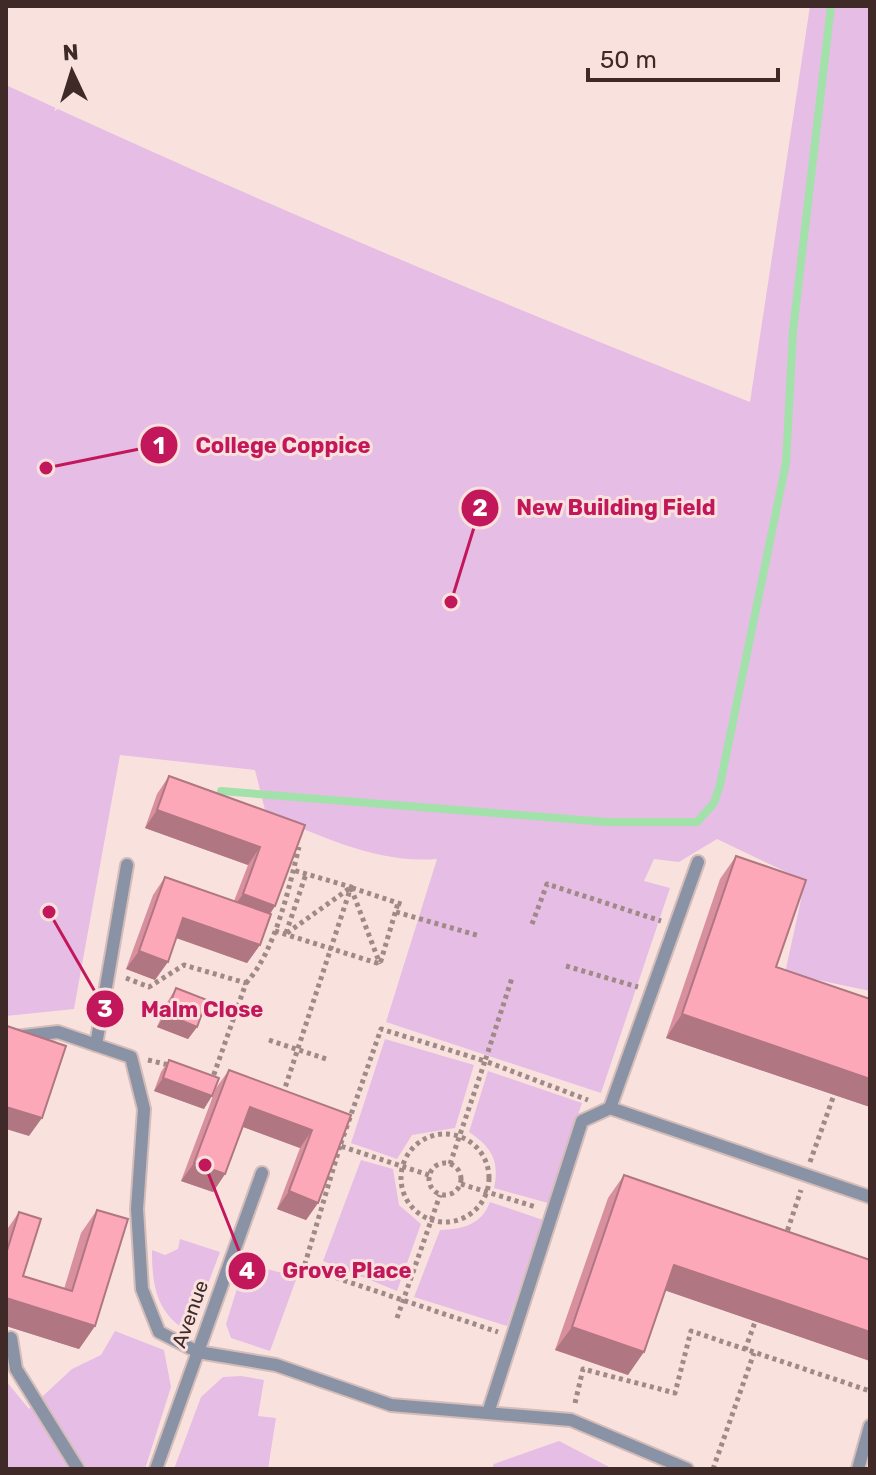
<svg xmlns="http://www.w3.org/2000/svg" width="876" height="1475" font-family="Rubik,sans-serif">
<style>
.green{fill:#e6bde4}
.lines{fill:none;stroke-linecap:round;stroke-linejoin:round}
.stream{stroke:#a3e1aa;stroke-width:8}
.lane-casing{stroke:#d4bdb9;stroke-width:16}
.path{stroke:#a08986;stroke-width:5;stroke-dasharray:4 4;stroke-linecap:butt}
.lane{stroke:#8a92a5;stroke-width:12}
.wall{fill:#d9909e}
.shaded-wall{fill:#b07681}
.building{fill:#fca8b8;stroke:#b07681;stroke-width:2}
.labels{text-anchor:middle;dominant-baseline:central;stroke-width:6;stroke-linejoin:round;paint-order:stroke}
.street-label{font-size:20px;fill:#402a27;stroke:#f9e2de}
.leader{fill:none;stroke:#c2185b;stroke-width:3}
.callout-dot{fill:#c2185b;stroke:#f9e2de;stroke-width:3}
.mark-label{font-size:24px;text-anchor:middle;font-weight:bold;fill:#fff}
.callout-label{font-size:22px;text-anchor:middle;font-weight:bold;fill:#c2185b;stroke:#f9e2de;stroke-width:6;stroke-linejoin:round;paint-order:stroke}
</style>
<rect width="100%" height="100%" fill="#f9e2de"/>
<g class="green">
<path d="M 810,6 L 870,6 L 870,991 L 785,973 L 805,881 L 717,839 L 679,862 L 654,859 L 644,881 L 670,888 L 601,1093 L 386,1022 L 437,859 C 376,864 323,836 266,814 L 255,770 L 120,755 L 74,1009 L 6,1016 L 6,85 C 251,199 499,303 750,402 Z"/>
<path d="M 385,1039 L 474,1065 L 455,1128 L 412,1135 L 397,1159 L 351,1143 Z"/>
<path d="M 488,1071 L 582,1103 L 548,1203 L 494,1188 C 500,1160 491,1147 469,1132 Z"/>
<path d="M 361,1160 L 393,1169 L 399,1205 L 421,1224 L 397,1291 L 323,1261 Z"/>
<path d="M 490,1202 L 543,1220 L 507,1326 L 414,1297 L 440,1230 C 463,1229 481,1225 490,1202 Z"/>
<path d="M 180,1239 L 220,1252 L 193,1324 L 181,1327 C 155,1308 152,1281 152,1250 L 165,1255 L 178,1249 Z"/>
<path d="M 245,1263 L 297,1277 L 270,1351 L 231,1338 L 226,1324 Z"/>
<path d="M 115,1331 L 164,1350 L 171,1387 L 145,1469 L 6,1469 L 6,1381 L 29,1409 L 72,1369 L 101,1355 Z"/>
<path d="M 241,1376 L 264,1380 L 258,1416 L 276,1418 L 268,1469 L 174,1469 L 201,1397 L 223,1377 Z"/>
<path d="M 559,1441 L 613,1469 L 492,1469 L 494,1464 Z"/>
</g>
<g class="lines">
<path class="stream" d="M 221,791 L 606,822 L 697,822 L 714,803 L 720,785 L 786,463 L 793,331 L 831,6"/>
<g class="lane-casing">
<g id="lane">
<path d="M 6,1038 L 58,1032 L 131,1057 L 144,1109 L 137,1209 L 142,1289 L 159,1332 L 198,1352 L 276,1365 L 391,1405 L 571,1420 L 687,1469"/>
<path d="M 96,1045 L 127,865"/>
<path d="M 610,1108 L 698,862"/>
<path d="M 11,1338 L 16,1369 L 78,1469"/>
<path d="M 488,1413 L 582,1121 L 610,1108 L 870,1197"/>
<path d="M 156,1469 L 262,1173"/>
<path d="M 858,1469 L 870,1426"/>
</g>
</g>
<g class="path">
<path d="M 351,888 L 380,964"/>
<path d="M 352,888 L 404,905"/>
<path d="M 396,912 L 480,936"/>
<path d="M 532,924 L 547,884 L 661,921"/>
<path d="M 275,931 L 380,964 L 398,903"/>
<path d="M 286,933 L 306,874"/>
<path d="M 287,933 L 350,888"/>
<path d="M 566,966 L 638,987"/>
<path d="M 126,978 L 149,987 L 184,965 L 246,983 L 213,1077"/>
<path d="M 246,983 C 275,952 289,888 299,847"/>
<path d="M 269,1040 L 326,1059"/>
<path d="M 148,1060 L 173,1066"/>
<path d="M 283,1094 L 351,887 L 293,870"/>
<circle cx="445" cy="1178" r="44"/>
<path d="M 340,1146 L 304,1267 L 498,1332"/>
<path d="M 810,1162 L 835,1092"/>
<circle cx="445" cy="1179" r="16"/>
<path d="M 450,1164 L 485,1061 L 588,1100"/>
<path d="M 429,1175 L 340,1146 L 381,1029 L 485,1061 L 512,978"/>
<path d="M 461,1184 L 536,1207"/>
<path d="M 785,1238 L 801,1190"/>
<path d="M 397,1318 L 440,1195"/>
<path d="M 745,1350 L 755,1322"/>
<path d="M 575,1403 L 583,1369 L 675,1393 L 691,1331 L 870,1391"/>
<path d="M 713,1469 L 754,1353"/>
</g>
<use href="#lane" class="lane"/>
</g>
<g class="wall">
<path d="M 169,776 L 305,825 L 275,906 L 270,914 L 260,945 L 247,963 L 176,938 L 155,980 L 126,969 L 153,895 L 165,877 L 234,901 L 248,865 L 145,828 L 157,794 Z"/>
<path d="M 736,856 L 776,967 L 870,999 L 870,1107 L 666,1038 L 720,879 Z"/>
<path d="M 176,988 L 197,1027 L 188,1039 L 157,1027 L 168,1001 Z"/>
<path d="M 169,1060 L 204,1109 L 154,1091 L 161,1072 Z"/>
<path d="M 229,1070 L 351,1115 L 318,1203 L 306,1220 L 277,1209 L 300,1148 L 243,1127 L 225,1174 L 213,1192 L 181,1181 L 216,1088 Z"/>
<path d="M 624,1175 L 870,1260 L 870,1361 L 665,1290 L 628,1375 L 555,1350 L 608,1198 Z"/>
<path d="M 97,1210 L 95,1326 L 79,1349 L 6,1326 L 6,1231 L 19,1212 L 23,1276 L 64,1289 L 81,1233 Z"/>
</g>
<g class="shaded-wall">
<path d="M 157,810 L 260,847 L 248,865 L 145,828 Z"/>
<path d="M 243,894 L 275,906 L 263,924 L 230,912 Z"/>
<path d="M 183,918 L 260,945 L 247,963 L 171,936 Z"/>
<path d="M 139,951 L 168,962 L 155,980 L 126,969 Z"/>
<path d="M 166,1014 L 197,1027 L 188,1039 L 157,1027 Z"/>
<path d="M 682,1014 L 870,1079 L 870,1107 L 666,1038 Z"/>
<path d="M 163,1078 L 212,1096 L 204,1109 L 154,1091 Z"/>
<path d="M 6,1107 L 42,1118 L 29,1136 L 6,1129 Z"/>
<path d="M 250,1107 L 312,1130 L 300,1148 L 238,1125 Z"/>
<path d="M 194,1163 L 225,1174 L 213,1192 L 181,1181 Z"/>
<path d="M 289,1191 L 318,1203 L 306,1220 L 277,1209 Z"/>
<path d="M 674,1265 L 870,1332 L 870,1361 L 658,1288 Z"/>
<path d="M 6,1298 L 95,1326 L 79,1349 L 6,1326 Z"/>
<path d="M 572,1327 L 644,1352 L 628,1375 L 555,1350 Z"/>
</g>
<g class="building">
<path d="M 169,776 L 305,825 L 275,906 L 243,894 L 260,847 L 157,810 Z"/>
<path d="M 736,856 L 806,880 L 776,967 L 870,999 L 870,1079 L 682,1014 Z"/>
<path d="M 165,877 L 271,914 L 260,945 L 183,918 L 168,962 L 139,951 Z"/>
<path d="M 176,988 L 207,1000 L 197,1027 L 166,1014 Z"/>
<path d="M 7,1026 L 66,1046 L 42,1118 L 6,1107 Z"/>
<path d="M 169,1060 L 219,1078 L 212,1096 L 163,1078 Z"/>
<path d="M 229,1070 L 351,1115 L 318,1203 L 289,1191 L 312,1130 L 250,1107 L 225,1174 L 194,1163 Z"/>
<path d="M 624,1175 L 870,1260 L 870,1332 L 674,1265 L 644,1352 L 572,1327 Z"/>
<path d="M 97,1210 L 128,1219 L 95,1326 L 6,1298 L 6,1254 L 19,1212 L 41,1219 L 23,1276 L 72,1291 Z"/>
</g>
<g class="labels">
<g class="street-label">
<text transform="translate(190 1314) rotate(-70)">Avenue</text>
</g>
</g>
<path class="leader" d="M46 468L159 445M451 602L480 508M49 912L105 1009M205 1165L247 1271"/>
<g class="callout-dot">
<circle cx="46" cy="468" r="8"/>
<circle cx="451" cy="602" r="8"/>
<circle cx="49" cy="912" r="8"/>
<circle cx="205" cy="1165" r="8"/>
<circle cx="159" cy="445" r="20"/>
<circle cx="480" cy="508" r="20"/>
<circle cx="105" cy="1009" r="20"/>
<circle cx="247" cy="1271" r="20"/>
</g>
<g class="mark-label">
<text x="159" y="454">1</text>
<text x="480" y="516">2</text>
<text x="105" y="1017">3</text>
<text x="247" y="1279">4</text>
</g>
<g class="callout-label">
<text x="283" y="453">College Coppice</text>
<text x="616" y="515">New Building Field</text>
<text x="202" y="1017">Malm Close</text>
<text x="347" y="1278">Grove Place</text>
</g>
<rect width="876" height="1475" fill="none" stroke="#402a27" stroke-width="16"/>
<g transform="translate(72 72) rotate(356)" stroke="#f9e2de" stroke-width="6" paint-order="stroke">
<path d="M0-6L14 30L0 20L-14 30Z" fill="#402a27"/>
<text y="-12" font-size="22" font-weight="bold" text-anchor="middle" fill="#402a27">N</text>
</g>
<path d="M588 68v12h190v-12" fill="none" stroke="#402a27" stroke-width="4"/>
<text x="600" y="68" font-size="24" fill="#402a27" stroke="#f9e2de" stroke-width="6" paint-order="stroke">50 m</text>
</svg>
